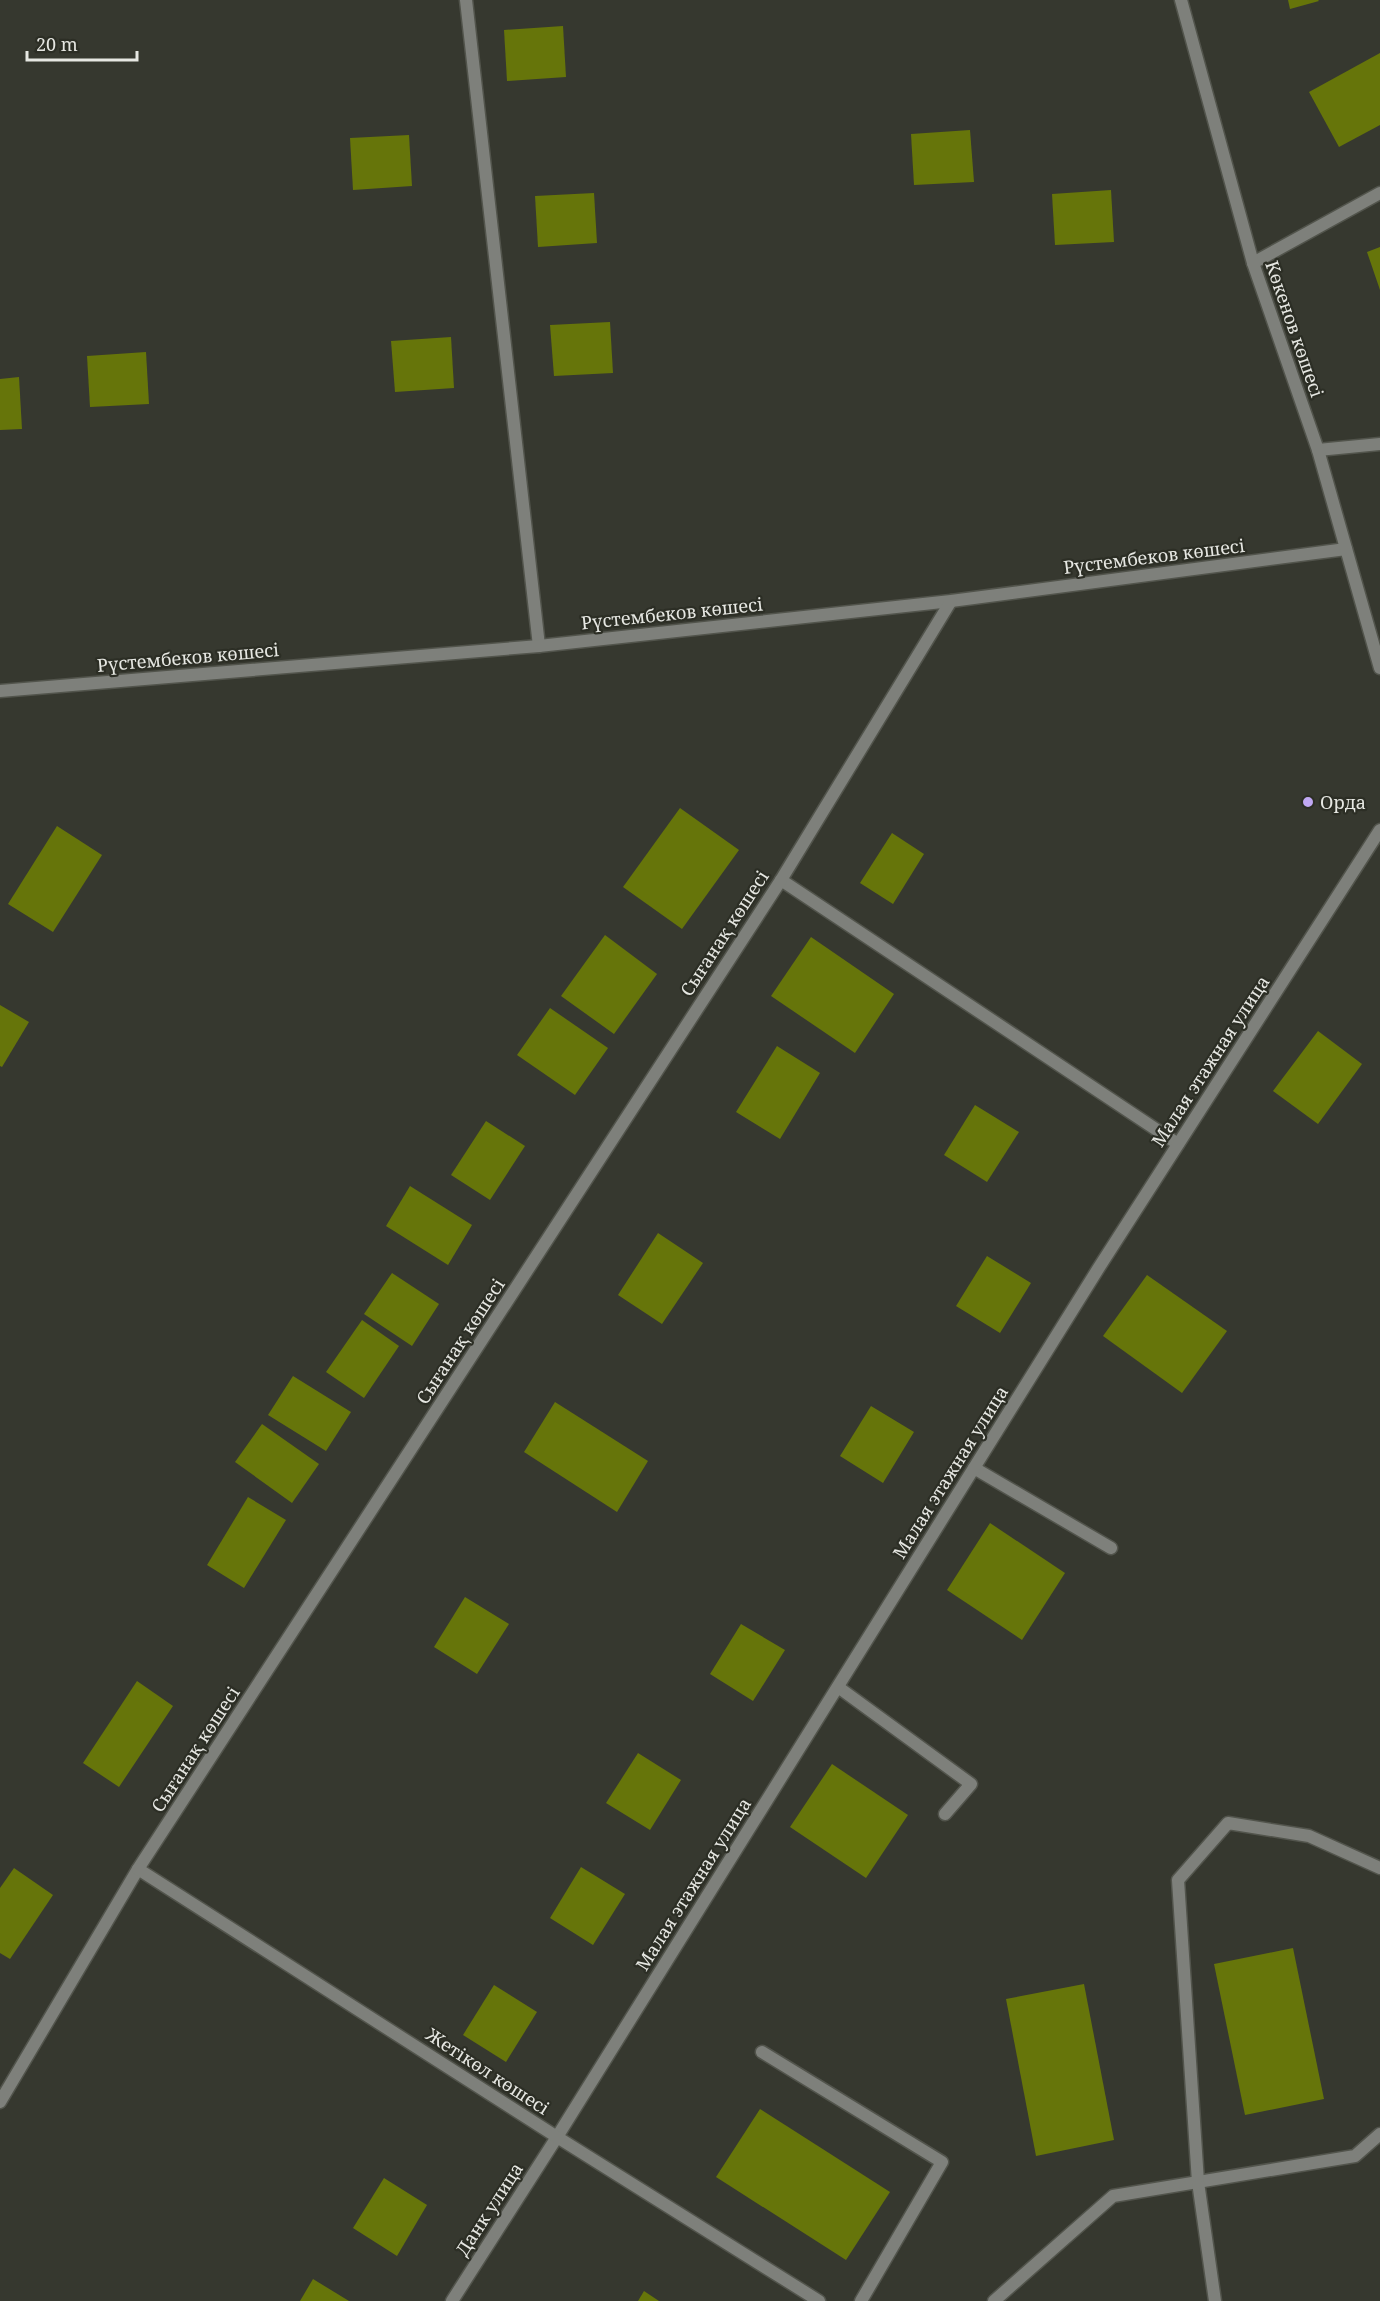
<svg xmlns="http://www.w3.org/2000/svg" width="1380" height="2301" font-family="'Noto Serif',serif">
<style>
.building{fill:#66750a}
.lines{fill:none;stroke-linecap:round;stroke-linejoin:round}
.service-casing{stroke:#52544c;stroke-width:15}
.minor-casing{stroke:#52544c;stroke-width:15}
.tertiary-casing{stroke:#52544c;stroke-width:15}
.service{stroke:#7e807b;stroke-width:12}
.minor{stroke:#7e807b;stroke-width:12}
.tertiary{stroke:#7e807b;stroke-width:12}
.poi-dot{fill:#c0a8f3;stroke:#2c2e25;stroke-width:2}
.labels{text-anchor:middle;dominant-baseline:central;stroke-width:4.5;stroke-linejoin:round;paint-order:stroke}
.street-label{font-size:18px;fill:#e6e7e2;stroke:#2c2e25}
.poi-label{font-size:18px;fill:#e6e7e2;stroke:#2c2e25;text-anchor:start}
</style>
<rect width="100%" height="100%" fill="#36382f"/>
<g class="building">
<path d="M 1288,0 L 1318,0 L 1319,1 L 1290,9 Z"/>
<path d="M 563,26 L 566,77 L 507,81 L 504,30 Z"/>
<path d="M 1380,53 L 1380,125 L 1339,147 L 1309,92 Z"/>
<path d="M 970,130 L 974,182 L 914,185 L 911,134 Z"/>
<path d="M 409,135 L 412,186 L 353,190 L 350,138 Z"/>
<path d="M 1111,190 L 1114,242 L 1055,245 L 1052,194 Z"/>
<path d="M 594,193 L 597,243 L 538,247 L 535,196 Z"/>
<path d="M 1380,247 L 1380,290 L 1367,252 Z"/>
<path d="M 610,322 L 613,373 L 554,376 L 550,325 Z"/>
<path d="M 451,337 L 454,388 L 395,392 L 391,341 Z"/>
<path d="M 146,352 L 149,404 L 90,407 L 87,356 Z"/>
<path d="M 19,377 L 22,429 L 0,430 L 0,379 Z"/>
<path d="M 680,808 L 739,850 L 682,929 L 623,887 Z"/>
<path d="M 57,826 L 102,855 L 53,932 L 8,904 Z"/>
<path d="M 892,833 L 924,854 L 893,904 L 860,883 Z"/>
<path d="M 605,935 L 657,974 L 614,1034 L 561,996 Z"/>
<path d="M 811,937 L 894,994 L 855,1053 L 771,996 Z"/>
<path d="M 0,1005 L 29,1022 L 2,1067 L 0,1066 Z"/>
<path d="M 550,1008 L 608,1048 L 575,1095 L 517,1055 Z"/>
<path d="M 1318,1031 L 1362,1064 L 1318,1124 L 1273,1091 Z"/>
<path d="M 777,1046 L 820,1073 L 780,1139 L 736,1112 Z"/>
<path d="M 975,1105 L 1019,1132 L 987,1182 L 944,1155 Z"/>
<path d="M 486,1121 L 525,1146 L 490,1200 L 451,1175 Z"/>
<path d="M 410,1186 L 472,1225 L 448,1265 L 386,1226 Z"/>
<path d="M 658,1233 L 703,1263 L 662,1324 L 618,1295 Z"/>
<path d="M 987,1256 L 1031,1283 L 1000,1333 L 956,1306 Z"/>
<path d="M 392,1273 L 439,1304 L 412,1346 L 364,1314 Z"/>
<path d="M 1147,1275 L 1227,1331 L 1182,1393 L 1103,1336 Z"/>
<path d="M 362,1320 L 399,1346 L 364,1398 L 326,1372 Z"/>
<path d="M 293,1376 L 351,1412 L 326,1451 L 268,1415 Z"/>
<path d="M 555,1402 L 648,1461 L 617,1512 L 524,1452 Z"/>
<path d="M 871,1406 L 914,1432 L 883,1483 L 840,1456 Z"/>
<path d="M 262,1424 L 319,1464 L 292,1503 L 235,1462 Z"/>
<path d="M 248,1497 L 286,1520 L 244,1588 L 207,1565 Z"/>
<path d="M 990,1523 L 1065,1573 L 1022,1640 L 947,1590 Z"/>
<path d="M 465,1597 L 509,1624 L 477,1674 L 434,1647 Z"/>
<path d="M 741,1624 L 785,1650 L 753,1701 L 710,1674 Z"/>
<path d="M 137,1681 L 173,1706 L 119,1787 L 83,1763 Z"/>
<path d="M 638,1753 L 681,1780 L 650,1830 L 606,1803 Z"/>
<path d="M 832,1764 L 908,1815 L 866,1878 L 790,1827 Z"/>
<path d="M 581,1867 L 625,1894 L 593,1945 L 550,1918 Z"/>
<path d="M 14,1868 L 53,1895 L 10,1959 L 0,1953 L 0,1888 Z"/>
<path d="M 1293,1948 L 1324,2099 L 1245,2115 L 1214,1964 Z"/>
<path d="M 1084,1984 L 1114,2140 L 1036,2156 L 1006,1999 Z"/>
<path d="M 494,1985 L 537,2012 L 506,2062 L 463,2035 Z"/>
<path d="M 760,2109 L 890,2192 L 846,2260 L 716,2177 Z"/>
<path d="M 384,2178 L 427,2205 L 397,2256 L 353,2228 Z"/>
<path d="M 313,2279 L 349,2301 L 300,2301 Z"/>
<path d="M 644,2291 L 659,2301 L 638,2301 Z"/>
</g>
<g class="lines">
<g class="service-casing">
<g id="service">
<path d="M 466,0 L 539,646"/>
<path d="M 781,880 L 1178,1144"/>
<path d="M 974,1468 L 1111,1548"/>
<path d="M 838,1687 L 971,1784 L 945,1814"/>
<path d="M 762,2052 L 942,2162 L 861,2301"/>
<path d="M 994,2301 L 1113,2196 L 1355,2156 L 1380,2134"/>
<path d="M 1215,2301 L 1198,2182 L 1178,1880 L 1228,1823 L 1309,1836 L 1380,1868"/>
</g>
</g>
<g class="minor-casing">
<g id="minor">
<path d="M 1253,263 L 1380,193"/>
<path d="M 1318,450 L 1380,444"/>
<path d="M 0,691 L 539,646 L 951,601 L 1346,549"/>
<path d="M 0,2102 L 138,1869 L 781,880 L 951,601"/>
<path d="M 452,2301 L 557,2137 L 1098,1269 L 1380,830"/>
</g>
</g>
<g class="tertiary-casing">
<g id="tertiary">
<path d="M 1181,0 L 1253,263 L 1318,450 L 1380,668"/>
<path d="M 138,1869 L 557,2137 L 819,2301"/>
</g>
</g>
<use href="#service" class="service"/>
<use href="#minor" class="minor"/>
<use href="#tertiary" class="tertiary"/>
</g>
<circle class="poi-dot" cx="1308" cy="802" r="6"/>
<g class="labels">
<g class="street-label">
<text transform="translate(1295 329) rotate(71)">Көкенов көшесі</text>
<text transform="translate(1154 556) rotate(-7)">Рүстембеков көшесі</text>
<text transform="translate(672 613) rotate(-6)">Рүстембеков көшесі</text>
<text transform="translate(188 657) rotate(-5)">Рүстембеков көшесі</text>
<text transform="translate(724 933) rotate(-57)">Сығанақ көшесі</text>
<text transform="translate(1210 1061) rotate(-57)">Малая этажная улица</text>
<text transform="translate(460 1341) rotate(-57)">Сығанақ көшесі</text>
<text transform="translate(950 1472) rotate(-58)">Малая этажная улица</text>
<text transform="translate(195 1749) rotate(-57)">Сығанақ көшесі</text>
<text transform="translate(693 1884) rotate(-58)">Малая этажная улица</text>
<text transform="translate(488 2071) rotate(33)">Жетікөл көшесі</text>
<text transform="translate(489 2209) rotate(-57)">Данк улица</text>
</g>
<g class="poi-label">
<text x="1320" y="802">Орда</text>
</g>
</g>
<path d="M27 51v9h110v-9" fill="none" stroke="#e6e7e2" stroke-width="3"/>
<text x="36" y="51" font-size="18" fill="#e6e7e2" stroke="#2c2e25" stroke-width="4.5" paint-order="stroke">20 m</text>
</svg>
